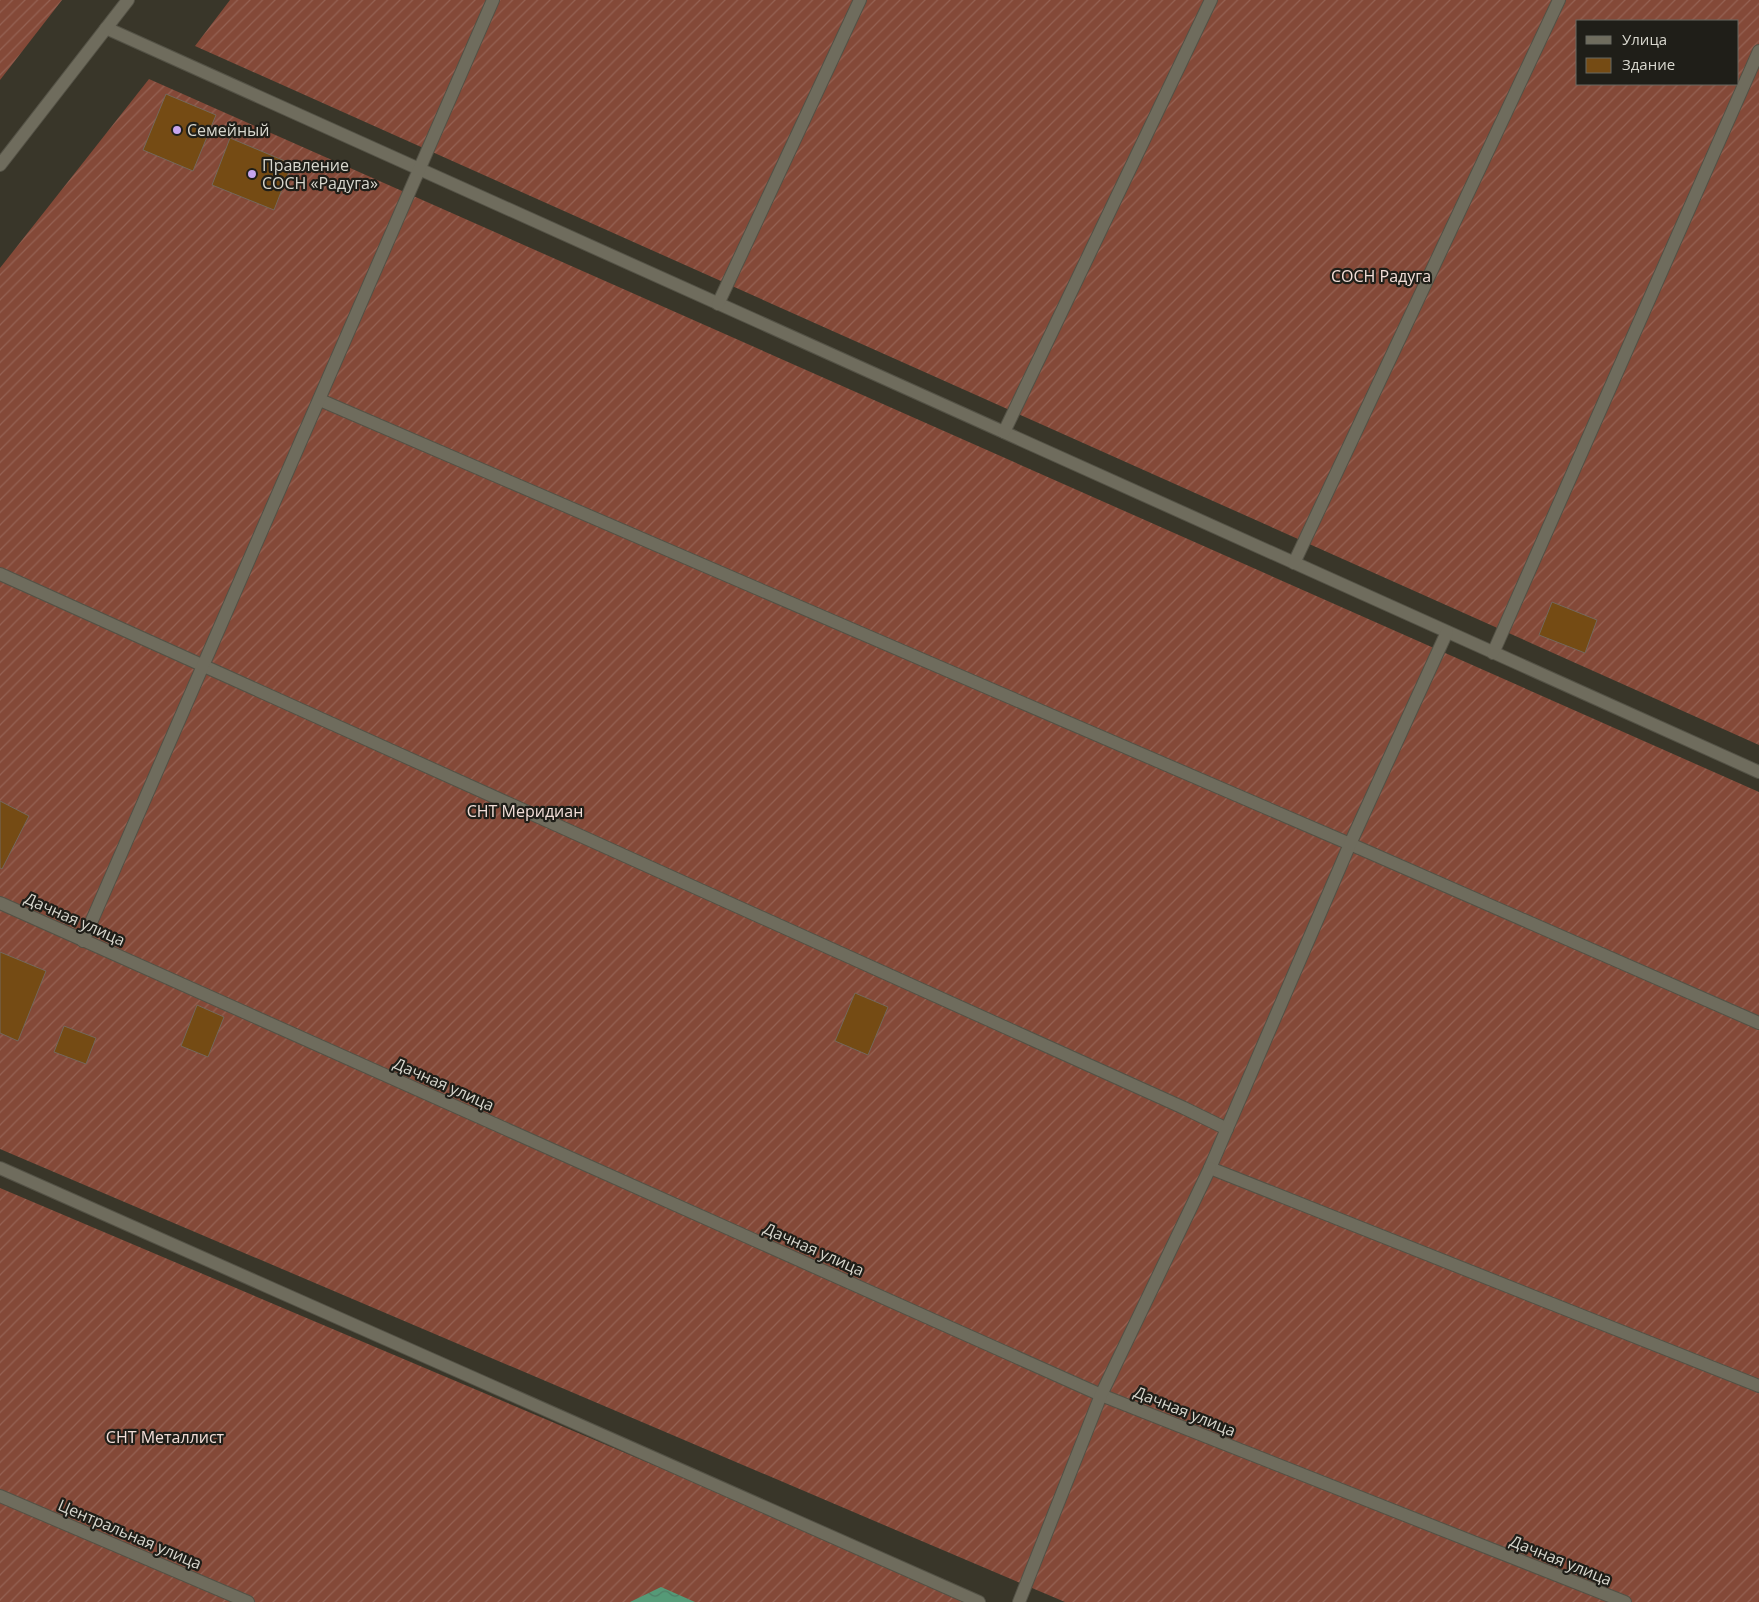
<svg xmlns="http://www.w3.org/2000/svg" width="1759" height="1602" font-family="'Open Sans',sans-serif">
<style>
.garden{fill:url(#garden-furrows);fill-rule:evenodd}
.water{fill:url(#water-waves)}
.building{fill:#754b14;stroke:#74685c}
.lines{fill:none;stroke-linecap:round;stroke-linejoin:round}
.minor-casing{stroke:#545246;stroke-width:14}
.minor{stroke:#6f6c5d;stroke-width:12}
.poi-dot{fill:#c7a6ef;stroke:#1f1e18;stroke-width:2}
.labels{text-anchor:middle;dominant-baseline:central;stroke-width:4.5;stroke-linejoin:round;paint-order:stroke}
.poi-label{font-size:16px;fill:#d8d7ce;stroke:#1f1e18;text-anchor:start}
.park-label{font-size:16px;fill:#f2ded8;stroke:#1f1e18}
.street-label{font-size:16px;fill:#d8d7ce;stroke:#1f1e18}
</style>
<defs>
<pattern id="garden-furrows" width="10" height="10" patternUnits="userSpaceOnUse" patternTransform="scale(1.25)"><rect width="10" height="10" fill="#844938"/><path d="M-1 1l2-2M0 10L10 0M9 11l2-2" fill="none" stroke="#956254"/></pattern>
<pattern id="water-waves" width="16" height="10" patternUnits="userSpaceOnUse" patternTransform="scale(1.25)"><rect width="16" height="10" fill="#559a77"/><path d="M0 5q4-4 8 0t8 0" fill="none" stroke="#4f7f66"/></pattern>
</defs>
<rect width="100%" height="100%" fill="#393629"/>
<g class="garden">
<path d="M 0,0 L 62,0 L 0,80 Z"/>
<path d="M 230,0 L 1759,0 L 1759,745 L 195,46 ZM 1578,21 L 1738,21 L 1738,84 L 1578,84 Z"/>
<path d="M 149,79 L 1759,792 L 1759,1602 L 1065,1602 L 0,1149 L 0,268 Z"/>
<path d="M 0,1188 L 977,1602 L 0,1602 Z"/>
</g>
<path class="water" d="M 661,1587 L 695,1602 L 630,1602 Z"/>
<g class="building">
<path d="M 166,94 L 216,115 L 193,171 L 143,150 Z"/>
<path d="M 230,138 L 292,164 L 274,210 L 212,185 Z"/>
<path d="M 1552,602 L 1597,620 L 1585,653 L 1539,635 Z"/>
<path d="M 0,801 L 29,816 L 2,869 L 0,868 Z"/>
<path d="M 0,952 L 46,971 L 18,1041 L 0,1033 Z"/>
<path d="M 855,993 L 888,1007 L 868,1055 L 835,1041 Z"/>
<path d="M 197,1005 L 224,1017 L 208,1057 L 181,1046 Z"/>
<path d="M 64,1026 L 96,1038 L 86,1064 L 54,1052 Z"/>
</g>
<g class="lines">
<g class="minor-casing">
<g id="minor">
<path d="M 106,28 L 1759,772"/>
<path d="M 0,165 L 128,0"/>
<path d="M 718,304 L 860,0"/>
<path d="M 320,400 L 1350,844 L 1759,1023"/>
<path d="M 1004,432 L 1211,0"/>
<path d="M 1294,563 L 1559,0"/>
<path d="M 0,574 L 1184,1108 L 1227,1129"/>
<path d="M 1447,632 L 1350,844 L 1210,1168 L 1759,1386"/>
<path d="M 1493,653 L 1759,51"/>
<path d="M 0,903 L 1101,1395 L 1625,1602"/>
<path d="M 83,941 L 493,0"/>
<path d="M 0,1168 L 979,1602"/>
<path d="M 0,1496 L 248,1602"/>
<path d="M 1019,1602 L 1101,1395 L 1210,1168"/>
</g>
</g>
<use href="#minor" class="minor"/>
</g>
<g class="poi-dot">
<circle cx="177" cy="130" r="5"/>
<circle cx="252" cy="174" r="5"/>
</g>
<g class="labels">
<g class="poi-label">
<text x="187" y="130">Семейный</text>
<text x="262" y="165">Правление<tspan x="262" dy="18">СОСН «Радуга»</tspan></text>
</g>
<g class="park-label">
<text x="1381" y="276">СОСН Радуга</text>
<text x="525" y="811">СНТ Меридиан</text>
<text x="165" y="1437">СНТ Металлист</text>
</g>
<g class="street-label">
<text transform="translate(75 919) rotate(24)">Дачная улица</text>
<text transform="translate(444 1084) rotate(24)">Дачная улица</text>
<text transform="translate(814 1249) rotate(24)">Дачная улица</text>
<text transform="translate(1185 1411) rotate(22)">Дачная улица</text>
<text transform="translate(130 1534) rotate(23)">Центральная улица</text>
<text transform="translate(1561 1560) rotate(22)">Дачная улица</text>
</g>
</g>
<rect x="1576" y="20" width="162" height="65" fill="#1f1e18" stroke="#696861"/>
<rect x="1586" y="36" width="25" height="8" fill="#6f6c5d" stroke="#696861"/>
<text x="1622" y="45" font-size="15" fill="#d8d7ce">Улица</text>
<rect x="1586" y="58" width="25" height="15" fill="#754b14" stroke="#696861"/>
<text x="1622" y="70" font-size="15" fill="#d8d7ce">Здание</text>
</svg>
